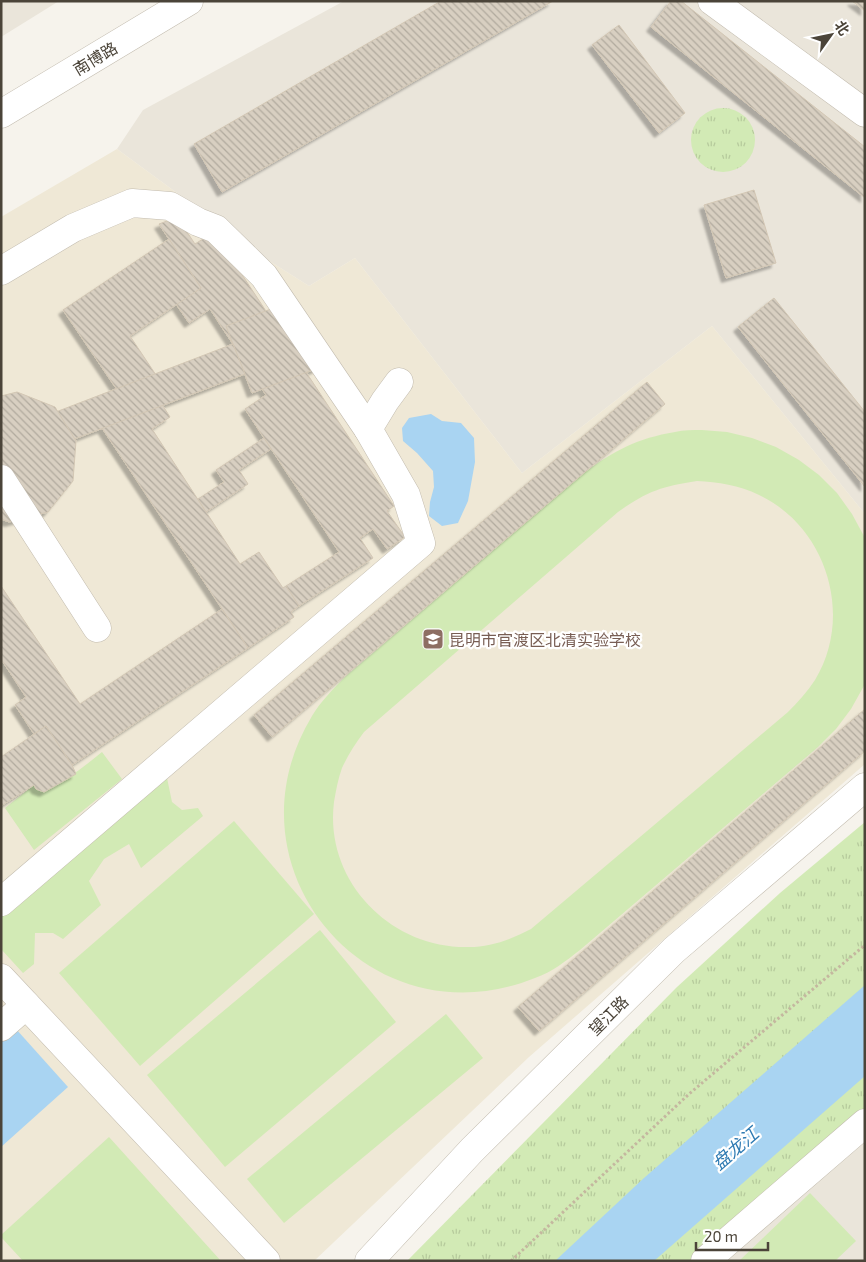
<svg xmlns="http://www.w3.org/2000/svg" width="866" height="1262" font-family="'Exo 2','Noto Sans SC',sans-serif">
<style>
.residential{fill:#eae5da}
.education{fill:#efe8d6}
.grass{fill:#d2eab5;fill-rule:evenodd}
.park{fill:url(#park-tufts)}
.water{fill:#a9d4f2}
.building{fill:url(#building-back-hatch);stroke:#d3c7b4;filter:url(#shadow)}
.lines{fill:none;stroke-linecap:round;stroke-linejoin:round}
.minor-casing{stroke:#c2bbae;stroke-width:29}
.path{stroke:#c4b79f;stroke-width:3;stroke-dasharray:2.5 2.5;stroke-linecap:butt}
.minor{stroke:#fff;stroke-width:28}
.labels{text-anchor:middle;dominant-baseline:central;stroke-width:4.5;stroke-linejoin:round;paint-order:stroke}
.street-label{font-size:16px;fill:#4b4439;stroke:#fff}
.education-label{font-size:16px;fill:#785e54;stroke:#fff;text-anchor:start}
.water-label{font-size:18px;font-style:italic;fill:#2e7ab2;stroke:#fff}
</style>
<defs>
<pattern id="park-tufts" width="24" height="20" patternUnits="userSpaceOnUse" patternTransform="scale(1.25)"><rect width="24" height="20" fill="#d2eab5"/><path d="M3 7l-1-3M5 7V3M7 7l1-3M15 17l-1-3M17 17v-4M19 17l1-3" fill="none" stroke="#b6ca9c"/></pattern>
<pattern id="building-back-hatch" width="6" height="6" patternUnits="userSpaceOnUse" patternTransform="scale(1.25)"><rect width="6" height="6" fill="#d8cfc1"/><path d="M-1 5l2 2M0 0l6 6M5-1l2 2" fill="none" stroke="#b1aa9e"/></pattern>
<filter id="shadow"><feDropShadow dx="-4.5" dy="4.5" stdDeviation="1" flood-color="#0004"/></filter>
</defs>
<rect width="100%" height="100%" fill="#f6f3ec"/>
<g class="residential">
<path d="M 1,1 L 59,1 L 1,37 Z"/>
<path d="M 344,1 L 865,1 L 865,514 L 712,326 L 522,473 L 355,258 L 309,286 L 271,262 L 117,149 L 143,110 Z"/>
<path d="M 865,1139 L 865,1261 L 727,1261 L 802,1192 Z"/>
</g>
<path class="education" d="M 117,149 L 271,262 L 309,286 L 355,258 L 522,473 L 712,326 L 865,514 L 865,764 L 529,1057 L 314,1261 L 1,1261 L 1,217 Z"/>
<g class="grass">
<path d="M 702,430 L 727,432 L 752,438 L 776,447 L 799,460 L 819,475 L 837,493 L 852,514 L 865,538 L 865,684 L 851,709 L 836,729 L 818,747 L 580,950 C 566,961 552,972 535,978 C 370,1045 220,868 312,716 C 321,701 334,688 346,676 L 584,473 C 613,451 638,438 675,432 C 683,430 693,430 702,430 ZM 697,481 C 718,482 739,485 759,495 C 827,527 854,616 815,680 C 807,692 798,702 788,712 L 531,929 C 512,939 491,947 469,947 C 391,949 324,881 334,802 C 336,790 338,779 342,768 C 348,755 355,744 364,732 L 618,512 C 646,492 662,486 697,481 Z"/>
<path d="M 102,752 L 122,779 L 34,850 L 5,808 L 34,785 L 36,789 L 44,792 C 65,781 84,767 102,752 Z"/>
<path d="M 167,778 L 172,802 L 182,810 L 198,808 L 203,816 L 141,868 L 129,844 L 104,859 L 89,881 L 101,905 L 63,939 L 53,933 L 35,933 L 34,964 L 23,973 L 1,949 L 1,915 Z"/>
<path d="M 234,821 L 314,914 L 140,1066 L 59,973 Z"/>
<path d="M 320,930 L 396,1022 L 225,1167 L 147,1075 Z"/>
<path d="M 446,1014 L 483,1058 L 284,1223 L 247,1179 Z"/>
<path d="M 109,1137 L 221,1261 L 23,1261 L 1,1237 L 1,1235 Z"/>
<path d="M 810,1193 L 856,1241 L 835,1261 L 739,1261 Z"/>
</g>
<g class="park">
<circle cx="723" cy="140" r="32"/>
<path d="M 865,822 L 865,1139 L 722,1261 L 407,1261 L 677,987 L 780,893 Z"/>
</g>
<g class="water">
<path d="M 431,414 L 442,421 L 461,423 L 474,438 L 475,462 L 468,501 L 458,523 L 442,526 L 429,516 L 430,502 L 434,487 L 433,471 L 417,453 L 403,441 L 402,428 L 409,418 Z"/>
<path d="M 865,985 L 865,1076 L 654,1261 L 555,1261 L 644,1178 Z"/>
<path d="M 16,1029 L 68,1087 L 1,1147 L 1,1042 Z"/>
</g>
<g class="building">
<path d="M 441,1 L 553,1 L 222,192 L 194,144 Z"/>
<path d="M 671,1 L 681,1 L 865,147 L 865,198 L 651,27 Z"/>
<path d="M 852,1 L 865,1 L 865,11 Z"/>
<path d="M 619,25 L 685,113 L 659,133 L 592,45 Z"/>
<path d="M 754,190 L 776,263 L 726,278 L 704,205 Z"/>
<path d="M 167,221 L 179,224 L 187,232 L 195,244 L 214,232 L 394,506 L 387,511 L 405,537 L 387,549 L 373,529 L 360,538 L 373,558 L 299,606 L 286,586 L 339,552 L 245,409 L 266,395 L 210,309 L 189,323 L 176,304 L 201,288 L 159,224 Z"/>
<path d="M 169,239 L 201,288 L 130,336 L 160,381 L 151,387 L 170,417 L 152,429 L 240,564 L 259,552 L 283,588 L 286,586 L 299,606 L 291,612 L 294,617 L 248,648 L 98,422 L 126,403 L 63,310 Z"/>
<path d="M 774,298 L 865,412 L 865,487 L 738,327 Z"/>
<path d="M 292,301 L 318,368 L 252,393 L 226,326 Z"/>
<path d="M 233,344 L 245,374 L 1,467 L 1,433 Z"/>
<path d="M 647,382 L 665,404 L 272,737 L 254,715 Z"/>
<path d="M 17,392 L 55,407 L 76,441 L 73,481 L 48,512 L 9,522 L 1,519 L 1,396 Z"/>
<path d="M 264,438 L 271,449 L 239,470 L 248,484 L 206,512 L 198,499 L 224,482 L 216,470 Z"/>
<path d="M 1,586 L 80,704 L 222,609 L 248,648 L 72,765 L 46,726 L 34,734 L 15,705 L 26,697 L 1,659 Z"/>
<path d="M 865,709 L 865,751 L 539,1031 L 518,1007 Z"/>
<path d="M 46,726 L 72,765 L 76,774 L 44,792 L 36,789 L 34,785 L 1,806 L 1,757 Z"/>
</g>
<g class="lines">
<g class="minor-casing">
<g id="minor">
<path d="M 712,1 L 865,113"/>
<path d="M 1,114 L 189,1"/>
<path d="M 1,271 L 73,228 L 132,203 L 170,206 L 198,222 L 216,229 L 264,276 L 368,429"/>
<path d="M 1,479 L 97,628"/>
<path d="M 1,902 L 421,543 L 406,495 L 368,429 L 385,401 L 399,382"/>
<path d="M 1,978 L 266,1261"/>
<path d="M 1,1027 L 26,1005"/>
<path d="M 369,1261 L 472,1150 L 674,950 L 865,787"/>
<path d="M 705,1261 L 865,1123"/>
</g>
</g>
<path class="path" d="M 511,1261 L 689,1094 L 865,945"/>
<use href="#minor" class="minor"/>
</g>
<defs>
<g id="school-square" transform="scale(1.125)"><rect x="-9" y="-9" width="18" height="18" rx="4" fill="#8d6e63" stroke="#fff"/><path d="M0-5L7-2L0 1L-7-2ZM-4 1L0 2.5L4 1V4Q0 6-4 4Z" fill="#fff"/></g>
</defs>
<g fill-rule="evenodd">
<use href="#school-square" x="433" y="639"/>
</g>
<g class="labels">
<g class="street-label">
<text transform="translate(95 58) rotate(-31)">南博路</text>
<text transform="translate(608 1015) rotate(-45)">望江路</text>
</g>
<g class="education-label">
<text x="449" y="639">昆明市官渡区北清实验学校</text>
</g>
<g class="water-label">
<text transform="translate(735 1148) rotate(-41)">盘龙江</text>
</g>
</g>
<rect width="866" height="1262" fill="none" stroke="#4b4439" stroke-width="5"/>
<g transform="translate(831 35) rotate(57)" stroke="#ffffff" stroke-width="4" paint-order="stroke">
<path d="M0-4L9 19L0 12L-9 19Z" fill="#4b4439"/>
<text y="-8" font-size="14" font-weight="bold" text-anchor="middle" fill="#4b4439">北</text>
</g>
<path d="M696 1242v8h72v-8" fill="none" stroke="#4b4439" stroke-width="2.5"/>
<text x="704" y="1242" font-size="15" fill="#4b4439" stroke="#ffffff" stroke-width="4" paint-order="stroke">20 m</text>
</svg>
